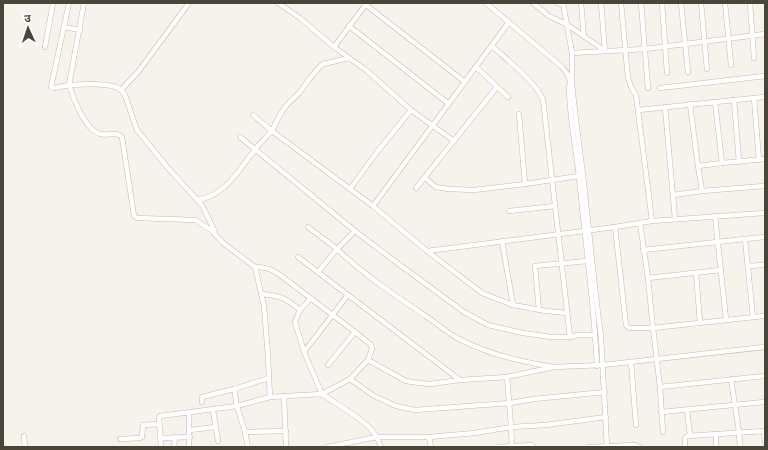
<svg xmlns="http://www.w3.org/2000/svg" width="768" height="450" font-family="Overpass,'Noto Sans Devanagari',sans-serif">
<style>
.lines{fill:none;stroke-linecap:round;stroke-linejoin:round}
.minor-casing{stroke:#c2bbae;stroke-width:5.5}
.minor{stroke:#fff;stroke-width:4.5}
</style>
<rect width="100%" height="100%" fill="#f6f3ec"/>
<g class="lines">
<g class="minor-casing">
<g id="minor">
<path d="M 69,3 L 51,87 L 54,88 L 69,85 C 73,98 86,132 101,134 C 109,136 116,131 122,137 L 134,216 L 137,218 L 195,220 L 211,230 L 223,243 L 255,267 L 264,306 L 268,356 L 269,378"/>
<path d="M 84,3 L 69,85 L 90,84 L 107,85 L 116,87 L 121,90 L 125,95 L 137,130 L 168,168 L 202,205 L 215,232"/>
<path d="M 278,3 L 300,18 L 334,47 L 366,70 L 411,110 L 454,141"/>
<path d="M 486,3 L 562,67 L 568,75 L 570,82"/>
<path d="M 533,3 L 549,16 L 566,24 L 604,50"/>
<path d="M 557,3 L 563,4"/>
<path d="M 563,3 L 572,53 L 572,85 L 576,120 L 583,175 L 596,297 L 601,337 L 607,447"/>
<path d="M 581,3 L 584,37"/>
<path d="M 601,3 L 605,51"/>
<path d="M 621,3 L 628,78 L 632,89 L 636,95 L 652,221"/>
<path d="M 641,3 L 648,88"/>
<path d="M 662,3 L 667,73"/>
<path d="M 681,3 L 688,72"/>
<path d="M 701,3 L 707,69"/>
<path d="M 725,3 L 731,65"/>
<path d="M 750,3 L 754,58"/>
<path d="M 366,5 L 465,82"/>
<path d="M 349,26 L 449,104"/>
<path d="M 64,27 L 80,30"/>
<path d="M 492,46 C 505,58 538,84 543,100 L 570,337"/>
<path d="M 45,47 L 53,3"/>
<path d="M 334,47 L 366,4"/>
<path d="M 572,53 L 645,49 L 765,34"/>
<path d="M 476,67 L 508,97"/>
<path d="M 572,85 L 570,84 L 569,86 C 569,116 576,147 579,177 C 585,240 594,303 597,366"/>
<path d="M 660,88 L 765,76"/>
<path d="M 121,90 L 138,72 L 189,3"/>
<path d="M 754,98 L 759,160"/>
<path d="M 734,100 L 739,162"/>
<path d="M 690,104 L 698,166"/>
<path d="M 665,107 L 675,219"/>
<path d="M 639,110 L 765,97"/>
<path d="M 519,114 L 525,184"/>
<path d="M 253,115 L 272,131 L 373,206 L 427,251 L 615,227 L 652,221 L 765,213"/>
<path d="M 240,137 L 355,231"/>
<path d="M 722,163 L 765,159"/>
<path d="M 425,178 L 436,187 L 449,189 L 474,190 L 525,184 L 579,176"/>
<path d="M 416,188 L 497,87"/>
<path d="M 350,189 L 377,152 L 411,110"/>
<path d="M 702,191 L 698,166 L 722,163 L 715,102"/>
<path d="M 673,195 L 702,191 L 765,186"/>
<path d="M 197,200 C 225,196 238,171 254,151 C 259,143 267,138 272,130 C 277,122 280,113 286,106 C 290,101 295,97 299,93 C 307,83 313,72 323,64 L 349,58"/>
<path d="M 373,206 L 509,22"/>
<path d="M 509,211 L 555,206"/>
<path d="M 715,216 L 726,319"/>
<path d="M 640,223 L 648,278 L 653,328 L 765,316"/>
<path d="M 308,227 L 337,249 L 318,272"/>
<path d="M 615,227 L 626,325 L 629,328 L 653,328 L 660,387 L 663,432"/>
<path d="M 502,241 L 513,305"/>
<path d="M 643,250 L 745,239"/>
<path d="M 427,251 L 482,293 L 513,305 L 546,311 L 567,313"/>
<path d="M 298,257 L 460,380"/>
<path d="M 748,266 L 765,265"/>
<path d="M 255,267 C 267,267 274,270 284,278 L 355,332 L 371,345 L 372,349 L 368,360 L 406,381 L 420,383 L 430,384 L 460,380 L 507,377"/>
<path d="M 696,274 L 700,322"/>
<path d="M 648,278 L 721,270"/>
<path d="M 261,294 C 281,296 284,297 300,310"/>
<path d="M 311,298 L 300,310 L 295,322 L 304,352 L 322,394 L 350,379 L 368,360"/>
<path d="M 539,310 L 535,266 L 587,261"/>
<path d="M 753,317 L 745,239 L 765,237"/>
<path d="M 304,352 L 347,296"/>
<path d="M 631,362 L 636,425"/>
<path d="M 328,365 L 355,332"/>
<path d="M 554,367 C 522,362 491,355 463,341 C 450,335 439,325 427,317 C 396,296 364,275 337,249 L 355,231 L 400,265 L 464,312 L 488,325 L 523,333 L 551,337 L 570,337 L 578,335 L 595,335"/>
<path d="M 350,379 L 374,396 L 396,406 L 415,410 L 510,403 L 534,399 L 605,392"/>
<path d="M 731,379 L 739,432 L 740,447"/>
<path d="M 660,387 L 765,376"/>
<path d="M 284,396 L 286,447"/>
<path d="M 202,402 L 202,397 L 234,389"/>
<path d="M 213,410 L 218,441"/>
<path d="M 687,410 L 690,435"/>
<path d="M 661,412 L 765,402"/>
<path d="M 189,413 L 189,447"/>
<path d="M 190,430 L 215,427"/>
<path d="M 764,431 L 765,442"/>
<path d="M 245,432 L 286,431"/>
<path d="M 716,434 L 716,447"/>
<path d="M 24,436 L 25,447"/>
<path d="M 429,437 L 475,433 L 511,427 L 507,377 L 554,367 L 603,365 L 765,347"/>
<path d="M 161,438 L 190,437"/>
<path d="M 120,439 L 140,438 L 142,437 L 143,425 L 159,424"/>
<path d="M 161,447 L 159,418 L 160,416 L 237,406 L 234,389 L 269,378 L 270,397"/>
<path d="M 174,447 L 175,437"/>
<path d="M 248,447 L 245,432 L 237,406 L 270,397 L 322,394 L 357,417 L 370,428 L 377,437 L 381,447"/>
<path d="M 327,447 L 377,437 L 429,437 L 431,447"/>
<path d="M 498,447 L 531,445 L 534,447"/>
<path d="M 512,447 L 511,427 L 546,425 L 606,417"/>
<path d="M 590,447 L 635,445 L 639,447"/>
<path d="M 685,447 L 685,438 L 687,436 L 765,431"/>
</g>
</g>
<use href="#minor" class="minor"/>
</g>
<rect width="768" height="450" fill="none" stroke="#4b4439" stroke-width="8"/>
<g transform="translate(28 28) rotate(357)" stroke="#ffffff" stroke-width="3" paint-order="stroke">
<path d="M0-3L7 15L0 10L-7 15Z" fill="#4b4439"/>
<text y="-6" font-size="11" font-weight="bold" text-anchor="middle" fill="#4b4439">उ</text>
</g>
</svg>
